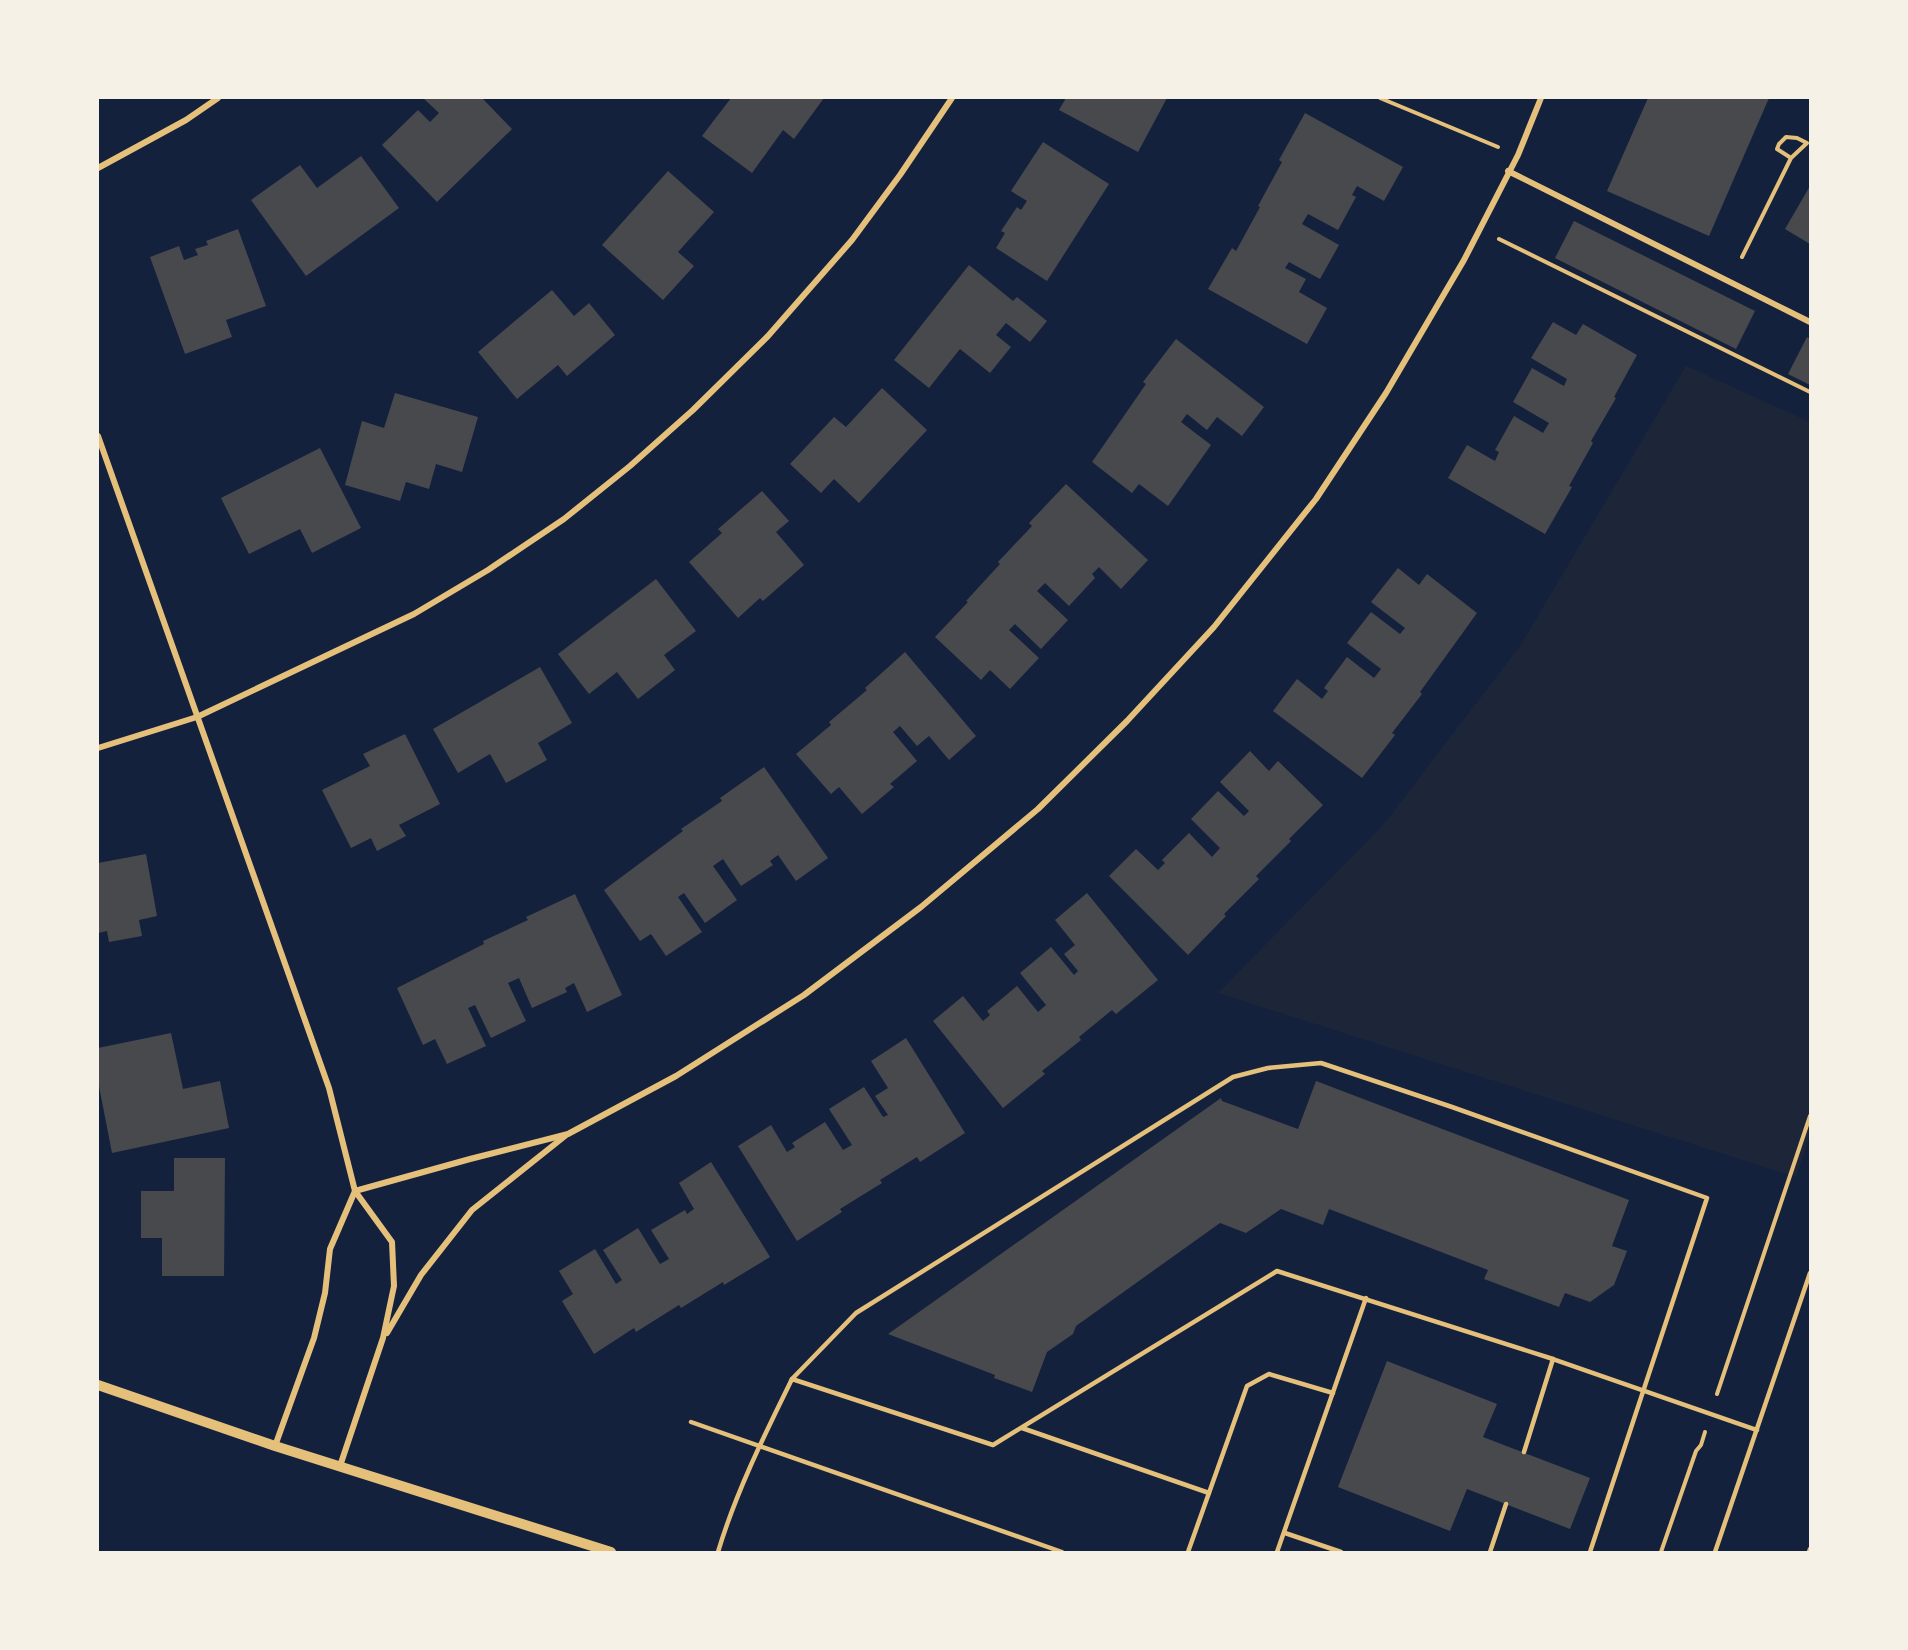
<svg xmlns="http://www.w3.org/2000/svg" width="1908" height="1650" font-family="Rubik,sans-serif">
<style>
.green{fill:#1d2539}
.building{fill:#48494c}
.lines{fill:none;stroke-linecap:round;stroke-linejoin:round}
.path{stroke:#e5c07b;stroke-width:4}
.service{stroke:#e5c07b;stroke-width:4.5}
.minor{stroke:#e5c07b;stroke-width:6}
.tertiary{stroke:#e5c07b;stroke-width:10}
</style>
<rect width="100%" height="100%" fill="#14213d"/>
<path class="green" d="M 1686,366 L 1810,422 L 1810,1136 L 1796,1177 L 1218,993 L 1384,824 L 1520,646 Z"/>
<g class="building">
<path d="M 423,98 L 482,98 L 512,129 L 437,202 L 382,145 L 418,110 L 430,122 L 439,113 Z"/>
<path d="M 731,98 L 824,98 L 794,139 L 783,130 L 752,173 L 702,136 Z"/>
<path d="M 1066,98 L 1167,98 L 1138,152 L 1059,110 Z"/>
<path d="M 1648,98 L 1769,98 L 1709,236 L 1607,191 Z"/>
<path d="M 1305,113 L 1403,167 L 1384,201 L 1357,186 L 1352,195 L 1356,197 L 1338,230 L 1308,214 L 1302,224 L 1339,245 L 1320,279 L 1289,262 L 1285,268 L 1306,279 L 1299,292 L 1327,308 L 1307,344 L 1208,289 L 1232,248 L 1236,251 L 1260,207 L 1258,206 L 1282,162 L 1279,160 Z"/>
<path d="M 1043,142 L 1109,184 L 1047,281 L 996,248 L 1005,233 L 1001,231 L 1017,207 L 1021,210 L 1027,201 L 1011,191 Z"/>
<path d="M 361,156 L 399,208 L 306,276 L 251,200 L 300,165 L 317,188 Z"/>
<path d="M 668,171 L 714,212 L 678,252 L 694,266 L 663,300 L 602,245 Z"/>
<path d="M 1810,186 L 1810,244 L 1785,229 Z"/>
<path d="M 1574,221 L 1755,311 L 1736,349 L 1555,258 Z"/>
<path d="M 238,229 L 266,306 L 226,320 L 232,337 L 185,354 L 150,257 L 179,246 L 184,260 L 198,255 L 195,249 L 208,245 L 206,241 Z"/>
<path d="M 969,265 L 1013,301 L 1017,297 L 1047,321 L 1030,342 L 1006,323 L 996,335 L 1011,347 L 990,373 L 960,349 L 929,388 L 894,360 Z"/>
<path d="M 552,290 L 574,316 L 589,303 L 615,335 L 567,376 L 558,365 L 517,399 L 478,352 Z"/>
<path d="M 1553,322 L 1576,335 L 1583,324 L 1637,355 L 1614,397 L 1616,398 L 1591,441 L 1593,443 L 1569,486 L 1572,487 L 1545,534 L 1448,478 L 1467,445 L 1495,461 L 1499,452 L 1495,450 L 1514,416 L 1543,433 L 1549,423 L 1513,402 L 1532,368 L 1564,386 L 1567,379 L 1531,358 Z"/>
<path d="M 1807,337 L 1810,339 L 1810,385 L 1788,374 Z"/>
<path d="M 1176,339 L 1264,407 L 1242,436 L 1217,417 L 1207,430 L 1187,414 L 1181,422 L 1211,445 L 1168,506 L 1139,484 L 1132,493 L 1092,462 L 1146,384 L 1143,382 Z"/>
<path d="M 882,388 L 927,430 L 859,503 L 834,479 L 821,493 L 790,464 L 834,417 L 846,427 Z"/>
<path d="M 395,393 L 478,417 L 462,472 L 436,464 L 429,489 L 406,482 L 400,501 L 345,485 L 362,421 L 384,428 Z"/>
<path d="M 320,448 L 361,528 L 312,553 L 300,529 L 249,554 L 221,498 Z"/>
<path d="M 1066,484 L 1148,560 L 1121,589 L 1099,567 L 1092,574 L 1095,578 L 1069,606 L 1045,583 L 1037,591 L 1068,620 L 1041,649 L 1015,624 L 1009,630 L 1039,658 L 1010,689 L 990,670 L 981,680 L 935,637 L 968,602 L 966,601 L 1000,564 L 998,562 L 1032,526 L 1029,523 Z"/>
<path d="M 762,491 L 789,521 L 776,532 L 804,565 L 763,601 L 760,598 L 738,618 L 689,562 L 722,533 L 718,529 Z"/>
<path d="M 1398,568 L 1419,585 L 1427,574 L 1477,613 L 1420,692 L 1422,694 L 1392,733 L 1395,735 L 1362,778 L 1273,711 L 1297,679 L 1322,699 L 1328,691 L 1324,688 L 1347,657 L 1374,678 L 1381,669 L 1347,643 L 1371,612 L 1400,634 L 1405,628 L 1371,602 Z"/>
<path d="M 656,579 L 696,631 L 664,655 L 675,670 L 638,699 L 617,672 L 589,694 L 558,654 Z"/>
<path d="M 905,652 L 976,736 L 949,760 L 929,736 L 917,746 L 900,726 L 893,732 L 917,761 L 890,784 L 894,787 L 862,814 L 839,787 L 831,794 L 796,754 L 831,725 L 829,722 L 867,690 L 865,688 Z"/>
<path d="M 540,667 L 572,723 L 538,743 L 547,760 L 506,783 L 490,754 L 458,773 L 433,729 Z"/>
<path d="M 405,734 L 440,804 L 399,825 L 406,836 L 377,851 L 371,838 L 351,848 L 322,790 L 370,766 L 363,754 Z"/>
<path d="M 1250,751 L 1269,771 L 1278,761 L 1323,805 L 1289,839 L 1291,841 L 1256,876 L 1259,879 L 1224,914 L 1226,916 L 1188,955 L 1109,876 L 1136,849 L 1158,870 L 1165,863 L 1162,860 L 1189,833 L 1212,857 L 1220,848 L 1191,819 L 1218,791 L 1244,816 L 1249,811 L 1220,782 Z"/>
<path d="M 764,767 L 828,858 L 796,881 L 778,855 L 770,861 L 773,865 L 741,886 L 723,859 L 713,866 L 737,900 L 705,923 L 684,893 L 678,897 L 702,932 L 666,956 L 651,934 L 640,941 L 604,890 L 683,831 L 681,829 L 722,801 L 720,798 Z"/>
<path d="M 146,854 L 157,916 L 139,920 L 142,936 L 109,942 L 107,931 L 98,933 L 98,863 Z"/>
<path d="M 1087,893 L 1158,980 L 1116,1014 L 1112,1010 L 1079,1037 L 1081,1040 L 1042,1071 L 1045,1074 L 1003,1108 L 933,1021 L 963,996 L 983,1021 L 990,1015 L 987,1011 L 1017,986 L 1038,1012 L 1046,1005 L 1020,973 L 1051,947 L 1074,975 L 1078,971 L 1064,954 L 1075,945 L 1055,920 Z"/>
<path d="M 575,894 L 622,995 L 587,1012 L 574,983 L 565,988 L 567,992 L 532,1008 L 519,978 L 508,983 L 526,1021 L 491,1038 L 475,1005 L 468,1008 L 486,1046 L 447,1064 L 435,1039 L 423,1045 L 397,988 L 484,944 L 483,941 L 528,920 L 526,917 Z"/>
<path d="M 171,1033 L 183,1089 L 220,1081 L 229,1128 L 112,1153 L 98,1081 L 98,1048 Z"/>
<path d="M 906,1038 L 965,1133 L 920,1162 L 917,1157 L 880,1180 L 882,1183 L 840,1209 L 842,1212 L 797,1241 L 738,1146 L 771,1125 L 787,1152 L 795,1147 L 792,1143 L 825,1122 L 843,1150 L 852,1145 L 829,1109 L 864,1087 L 883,1117 L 888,1115 L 875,1096 L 888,1088 L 871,1061 Z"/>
<path d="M 1316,1081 L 1629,1200 L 1612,1246 L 1627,1251 L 1614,1285 L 1590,1302 L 1565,1293 L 1559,1307 L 1484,1279 L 1488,1270 L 1329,1209 L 1323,1225 L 1281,1209 L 1246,1233 L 1220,1223 L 1076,1326 L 1073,1334 L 1047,1352 L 1032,1392 L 994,1378 L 995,1375 L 888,1334 L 1221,1098 L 1222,1101 L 1298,1129 Z"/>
<path d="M 174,1158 L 225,1158 L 224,1276 L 162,1276 L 162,1238 L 141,1238 L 141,1191 L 174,1191 Z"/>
<path d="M 711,1162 L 770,1257 L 724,1285 L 723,1282 L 681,1308 L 679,1305 L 636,1332 L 634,1328 L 594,1354 L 562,1301 L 573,1294 L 559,1271 L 595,1249 L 616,1284 L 622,1280 L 603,1250 L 638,1228 L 660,1264 L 669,1259 L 651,1230 L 685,1210 L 687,1214 L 694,1209 L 679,1183 Z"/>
<path d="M 1387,1361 L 1497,1404 L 1483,1437 L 1590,1478 L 1570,1529 L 1467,1489 L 1450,1531 L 1338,1487 Z"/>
</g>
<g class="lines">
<g class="path">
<path d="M 1380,98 L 1498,147"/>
<path d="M 1499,239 L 1810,392"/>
<path d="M 1742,257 L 1791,158 L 1807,143 L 1797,138 L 1786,137 L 1779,144 L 1777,149 L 1791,158"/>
<path d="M 1717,1394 L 1810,1116"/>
<path d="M 1661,1552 L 1696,1451 L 1701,1445 L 1705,1432"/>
</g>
<g class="service">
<path d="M 792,1379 L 856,1313 L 1233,1077 L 1268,1068 L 1321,1063 L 1452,1107 L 1707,1198 L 1590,1552"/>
<path d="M 691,1422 L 1062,1552"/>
<path d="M 1022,1428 L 1209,1493"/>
<path d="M 1524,1452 L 1553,1359"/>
<path d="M 1285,1533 L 1341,1552"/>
<path d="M 718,1552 C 736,1492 764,1436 792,1379 L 993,1445 L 1277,1271 L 1553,1359 L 1757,1430"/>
<path d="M 1188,1552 L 1247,1386 L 1269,1374 L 1333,1393"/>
<path d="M 1277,1552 L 1366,1298"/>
<path d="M 1490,1552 L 1506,1504"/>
<path d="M 1715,1552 L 1810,1273"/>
<path d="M 1809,1552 L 1810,1549"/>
</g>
<g class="minor">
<path d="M 98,168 L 186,120 L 218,98"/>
<path d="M 1508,171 L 1810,322"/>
<path d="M 98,436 L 329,1088 L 355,1191 L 392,1242 L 394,1286 L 383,1338 L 340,1466"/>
<path d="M 98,748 L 197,717 L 414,614 L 488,570 L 564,519 L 630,466 L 693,410 L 768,336 L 852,240 L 900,175 L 952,98"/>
<path d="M 355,1191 L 470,1159 L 568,1134 L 676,1076 L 804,995 L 921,907 L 1038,809 L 1127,721 L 1214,627 L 1316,499 L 1386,393 L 1464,260 L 1518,155 L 1541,98"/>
<path d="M 387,1333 L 421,1275 L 472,1210 L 565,1136"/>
<path d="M 275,1446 L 314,1338 L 325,1293 L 330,1249 L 355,1191"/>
</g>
<path class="tertiary" d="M 98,1385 L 275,1446 L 611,1552"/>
</g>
<rect width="1908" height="1650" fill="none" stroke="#f6f1e7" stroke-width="198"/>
</svg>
